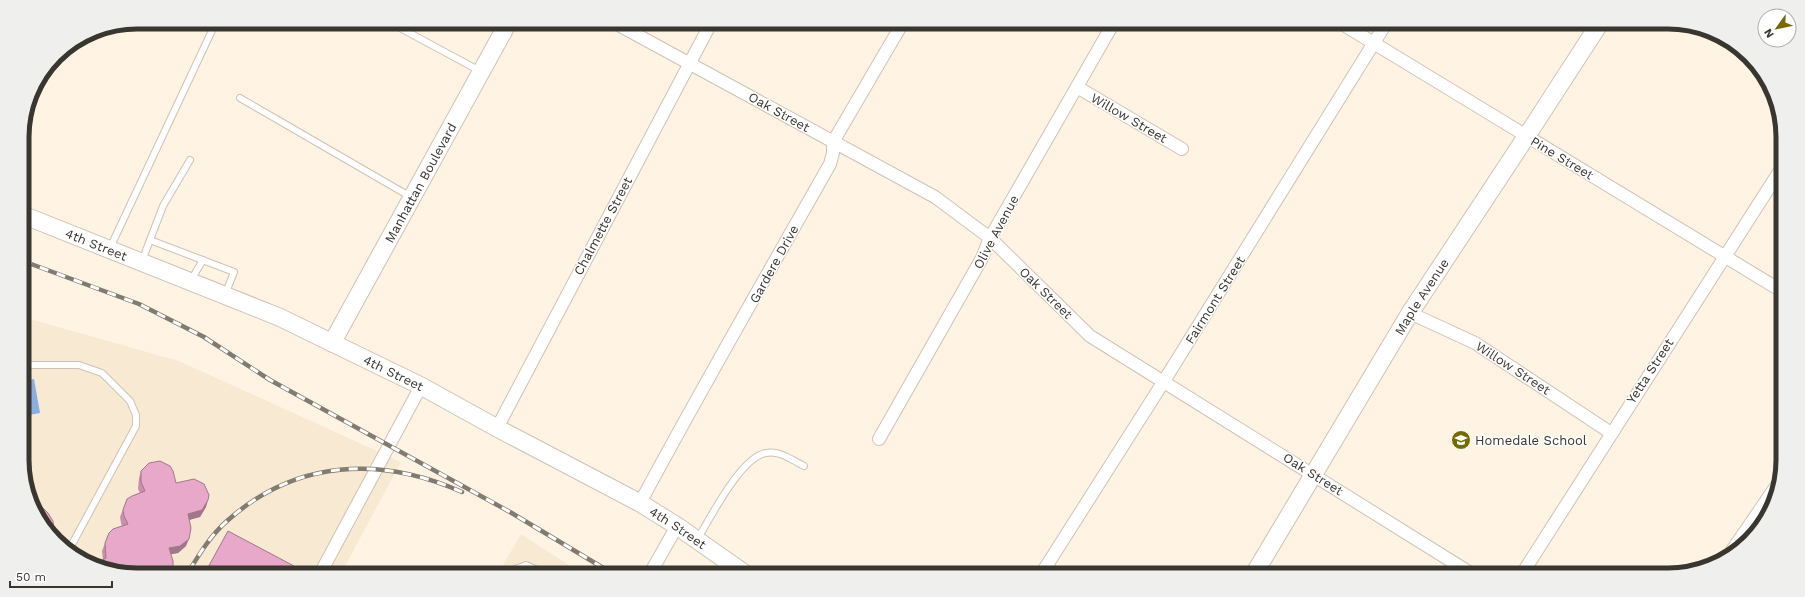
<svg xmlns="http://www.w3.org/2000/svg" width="1805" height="597" font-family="'Work Sans',sans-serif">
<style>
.built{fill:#f8e9d3}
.water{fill:#87afe1}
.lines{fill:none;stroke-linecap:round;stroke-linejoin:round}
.lane-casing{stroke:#cdc2b4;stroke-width:8}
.street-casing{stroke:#cdc2b4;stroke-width:14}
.secondary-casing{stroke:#cdc2b4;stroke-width:19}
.lane{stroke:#fff;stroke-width:6}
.street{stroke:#fff;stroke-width:12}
.secondary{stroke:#fff;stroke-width:17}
.rail-casing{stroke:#817b71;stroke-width:4.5}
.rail{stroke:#fff;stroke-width:3;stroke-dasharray:9;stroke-linecap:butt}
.wall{fill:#c790ad}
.shaded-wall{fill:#a2768d}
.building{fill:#e7a8c9;stroke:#a2768d}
.labels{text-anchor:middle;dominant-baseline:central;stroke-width:3;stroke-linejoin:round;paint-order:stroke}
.street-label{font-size:13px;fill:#39352f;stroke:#fff}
.poi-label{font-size:13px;fill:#39352f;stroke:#fff;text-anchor:start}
.rim{fill:none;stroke:#39352f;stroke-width:5}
</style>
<rect width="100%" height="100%" fill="#fff4e4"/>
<g class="built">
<path d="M 23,317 L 179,361 L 401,462 L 342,572 L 107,571 L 51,536 L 24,482 Z"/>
<path d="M 521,534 L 580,572 L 499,572 Z"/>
</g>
<path class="water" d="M 34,379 L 40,413 L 24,416 L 24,381 Z"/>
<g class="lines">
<g class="lane-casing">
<g id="lane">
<path d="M 391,23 L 480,71"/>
<path d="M 240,98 L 411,197"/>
<path d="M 150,240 L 234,272 L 225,295"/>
<path d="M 110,248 L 216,22"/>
<path d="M 142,261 L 163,206 L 190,160"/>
<path d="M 191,280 L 203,260"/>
<path d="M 24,365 L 79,365 L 102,373 L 130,401 L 136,415 L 136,426 L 70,548"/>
<path d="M 698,538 C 711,517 741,457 766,453 C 779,450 792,460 804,466"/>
<path d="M 513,572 L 515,569 L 526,565 L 542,572"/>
</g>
</g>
<g class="street-casing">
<g id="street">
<path d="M 615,23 L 935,197 L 990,238 L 1090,336 L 1472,574"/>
<path d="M 1344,25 L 1780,290"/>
<path d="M 1077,87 L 1182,149"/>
<path d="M 1410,313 L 1475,343 L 1611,433"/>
<path d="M 497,428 L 711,23"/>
<path d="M 879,439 L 982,258 L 990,238 L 1113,24"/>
<path d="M 640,503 C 701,389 766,277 830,164 L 833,153 L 833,142 L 902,24"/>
<path d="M 1729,555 L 1779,482"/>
<path d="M 321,572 L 421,386"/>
<path d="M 651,572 L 677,526"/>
<path d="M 1042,573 L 1164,381 L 1385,25"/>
<path d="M 1522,574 L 1781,169"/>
</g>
</g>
<g class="secondary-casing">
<g id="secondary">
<path id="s1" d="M 23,215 L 279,317 L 421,386 L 497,428 L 640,503 L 677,526 L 744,573"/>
<path id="s2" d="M 332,343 L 508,23"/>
<path id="s3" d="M 1254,574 L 1410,313 L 1526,137 L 1598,26"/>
</g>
</g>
<use href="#lane" class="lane"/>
<use href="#street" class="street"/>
<use href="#secondary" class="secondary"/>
<g class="rail-casing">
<g id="rail">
<path d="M 23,261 L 139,304 L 204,337 L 270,380 L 510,512 L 610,572"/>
<path d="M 189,571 C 200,553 211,535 227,521 C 296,459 381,456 462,492"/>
</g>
</g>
<use href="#rail" class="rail"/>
</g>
<path class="wall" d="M 141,471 L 176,483 L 206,507 L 200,517 L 189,520 L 186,546 L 178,553 L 171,554 L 103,560 L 102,551 L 109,533 L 122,526 L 121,523 L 120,517 L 127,499 L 140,493 L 138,489 L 139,478 Z"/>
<g class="shaded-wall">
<path d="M 208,500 L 206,507 L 200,517 L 185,521 L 188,514 Z"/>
<path d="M 189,539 L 186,546 L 178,553 L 167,555 L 169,548 Z"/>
</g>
<g class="building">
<path d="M 24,450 L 29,459 L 31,468 L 29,478 L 25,484 L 24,482 Z"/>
<path d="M 160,461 L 170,466 L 173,471 L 176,483 L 194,479 L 204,484 L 209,495 L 208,500 L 202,510 L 188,514 L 191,528 L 189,539 L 180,546 L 169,548 L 173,561 L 173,567 L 170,571 L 107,571 L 95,564 L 106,558 L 105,543 L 109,533 L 113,529 L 128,524 L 124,516 L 123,510 L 127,499 L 132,496 L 145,491 L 141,482 L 141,471 L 149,463 Z"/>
<path d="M 34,502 L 41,506 L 48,513 L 53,521 L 54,530 L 53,537 L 51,536 Z"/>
<path d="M 228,531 L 294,566 L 291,571 L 206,571 Z"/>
</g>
<defs>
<g id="school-disc" transform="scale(1)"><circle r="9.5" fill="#766b03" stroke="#fff"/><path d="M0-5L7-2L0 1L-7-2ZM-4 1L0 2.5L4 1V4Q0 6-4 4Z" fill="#fff"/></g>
</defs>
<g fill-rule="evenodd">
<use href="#school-disc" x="1461" y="440"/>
</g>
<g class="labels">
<g class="street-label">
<text transform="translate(779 112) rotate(29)">Oak Street</text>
<text transform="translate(1129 118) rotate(30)">Willow Street</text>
<text transform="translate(1562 158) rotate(31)">Pine Street</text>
<text stroke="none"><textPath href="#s2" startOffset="183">Manhattan Boulevard</textPath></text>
<text transform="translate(603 226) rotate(-62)">Chalmette Street</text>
<text transform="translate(996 232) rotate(-62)">Olive Avenue</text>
<text stroke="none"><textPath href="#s1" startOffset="79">4th Street</textPath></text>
<text transform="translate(774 264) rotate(-61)">Gardere Drive</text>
<text transform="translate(1046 293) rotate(44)">Oak Street</text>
<text stroke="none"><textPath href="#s3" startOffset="324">Maple Avenue</textPath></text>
<text transform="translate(1215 300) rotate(-58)">Fairmont Street</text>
<text transform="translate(1513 368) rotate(33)">Willow Street</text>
<text transform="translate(1650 371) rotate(-57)">Yetta Street</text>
<text stroke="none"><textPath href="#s1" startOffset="403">4th Street</textPath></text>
<text transform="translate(1313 474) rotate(32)">Oak Street</text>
<text stroke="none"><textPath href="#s1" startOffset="727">4th Street</textPath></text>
</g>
<g class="poi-label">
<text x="1475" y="440">Homedale School</text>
</g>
</g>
<path d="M0 0H1805V597H0ZM137 29H1668A108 108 0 0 1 1776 137V460A108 108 0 0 1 1668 568H137A108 108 0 0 1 29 460V137A108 108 0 0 1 137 29Z" fill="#efefee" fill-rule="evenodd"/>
<path class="rim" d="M137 29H1668A108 108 0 0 1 1776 137V460A108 108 0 0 1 1668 568H137A108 108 0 0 1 29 460V137A108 108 0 0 1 137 29Z"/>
<g transform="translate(1777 28) rotate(237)"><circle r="19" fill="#ffffff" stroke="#b0aeac"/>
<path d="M0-3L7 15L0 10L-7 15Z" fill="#766b03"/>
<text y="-6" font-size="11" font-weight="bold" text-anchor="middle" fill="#39352f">N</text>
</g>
<path d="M10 581v6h102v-6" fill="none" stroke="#39352f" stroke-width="2"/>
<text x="16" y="581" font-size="12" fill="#39352f" stroke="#ffffff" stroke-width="3" paint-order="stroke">50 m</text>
</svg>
